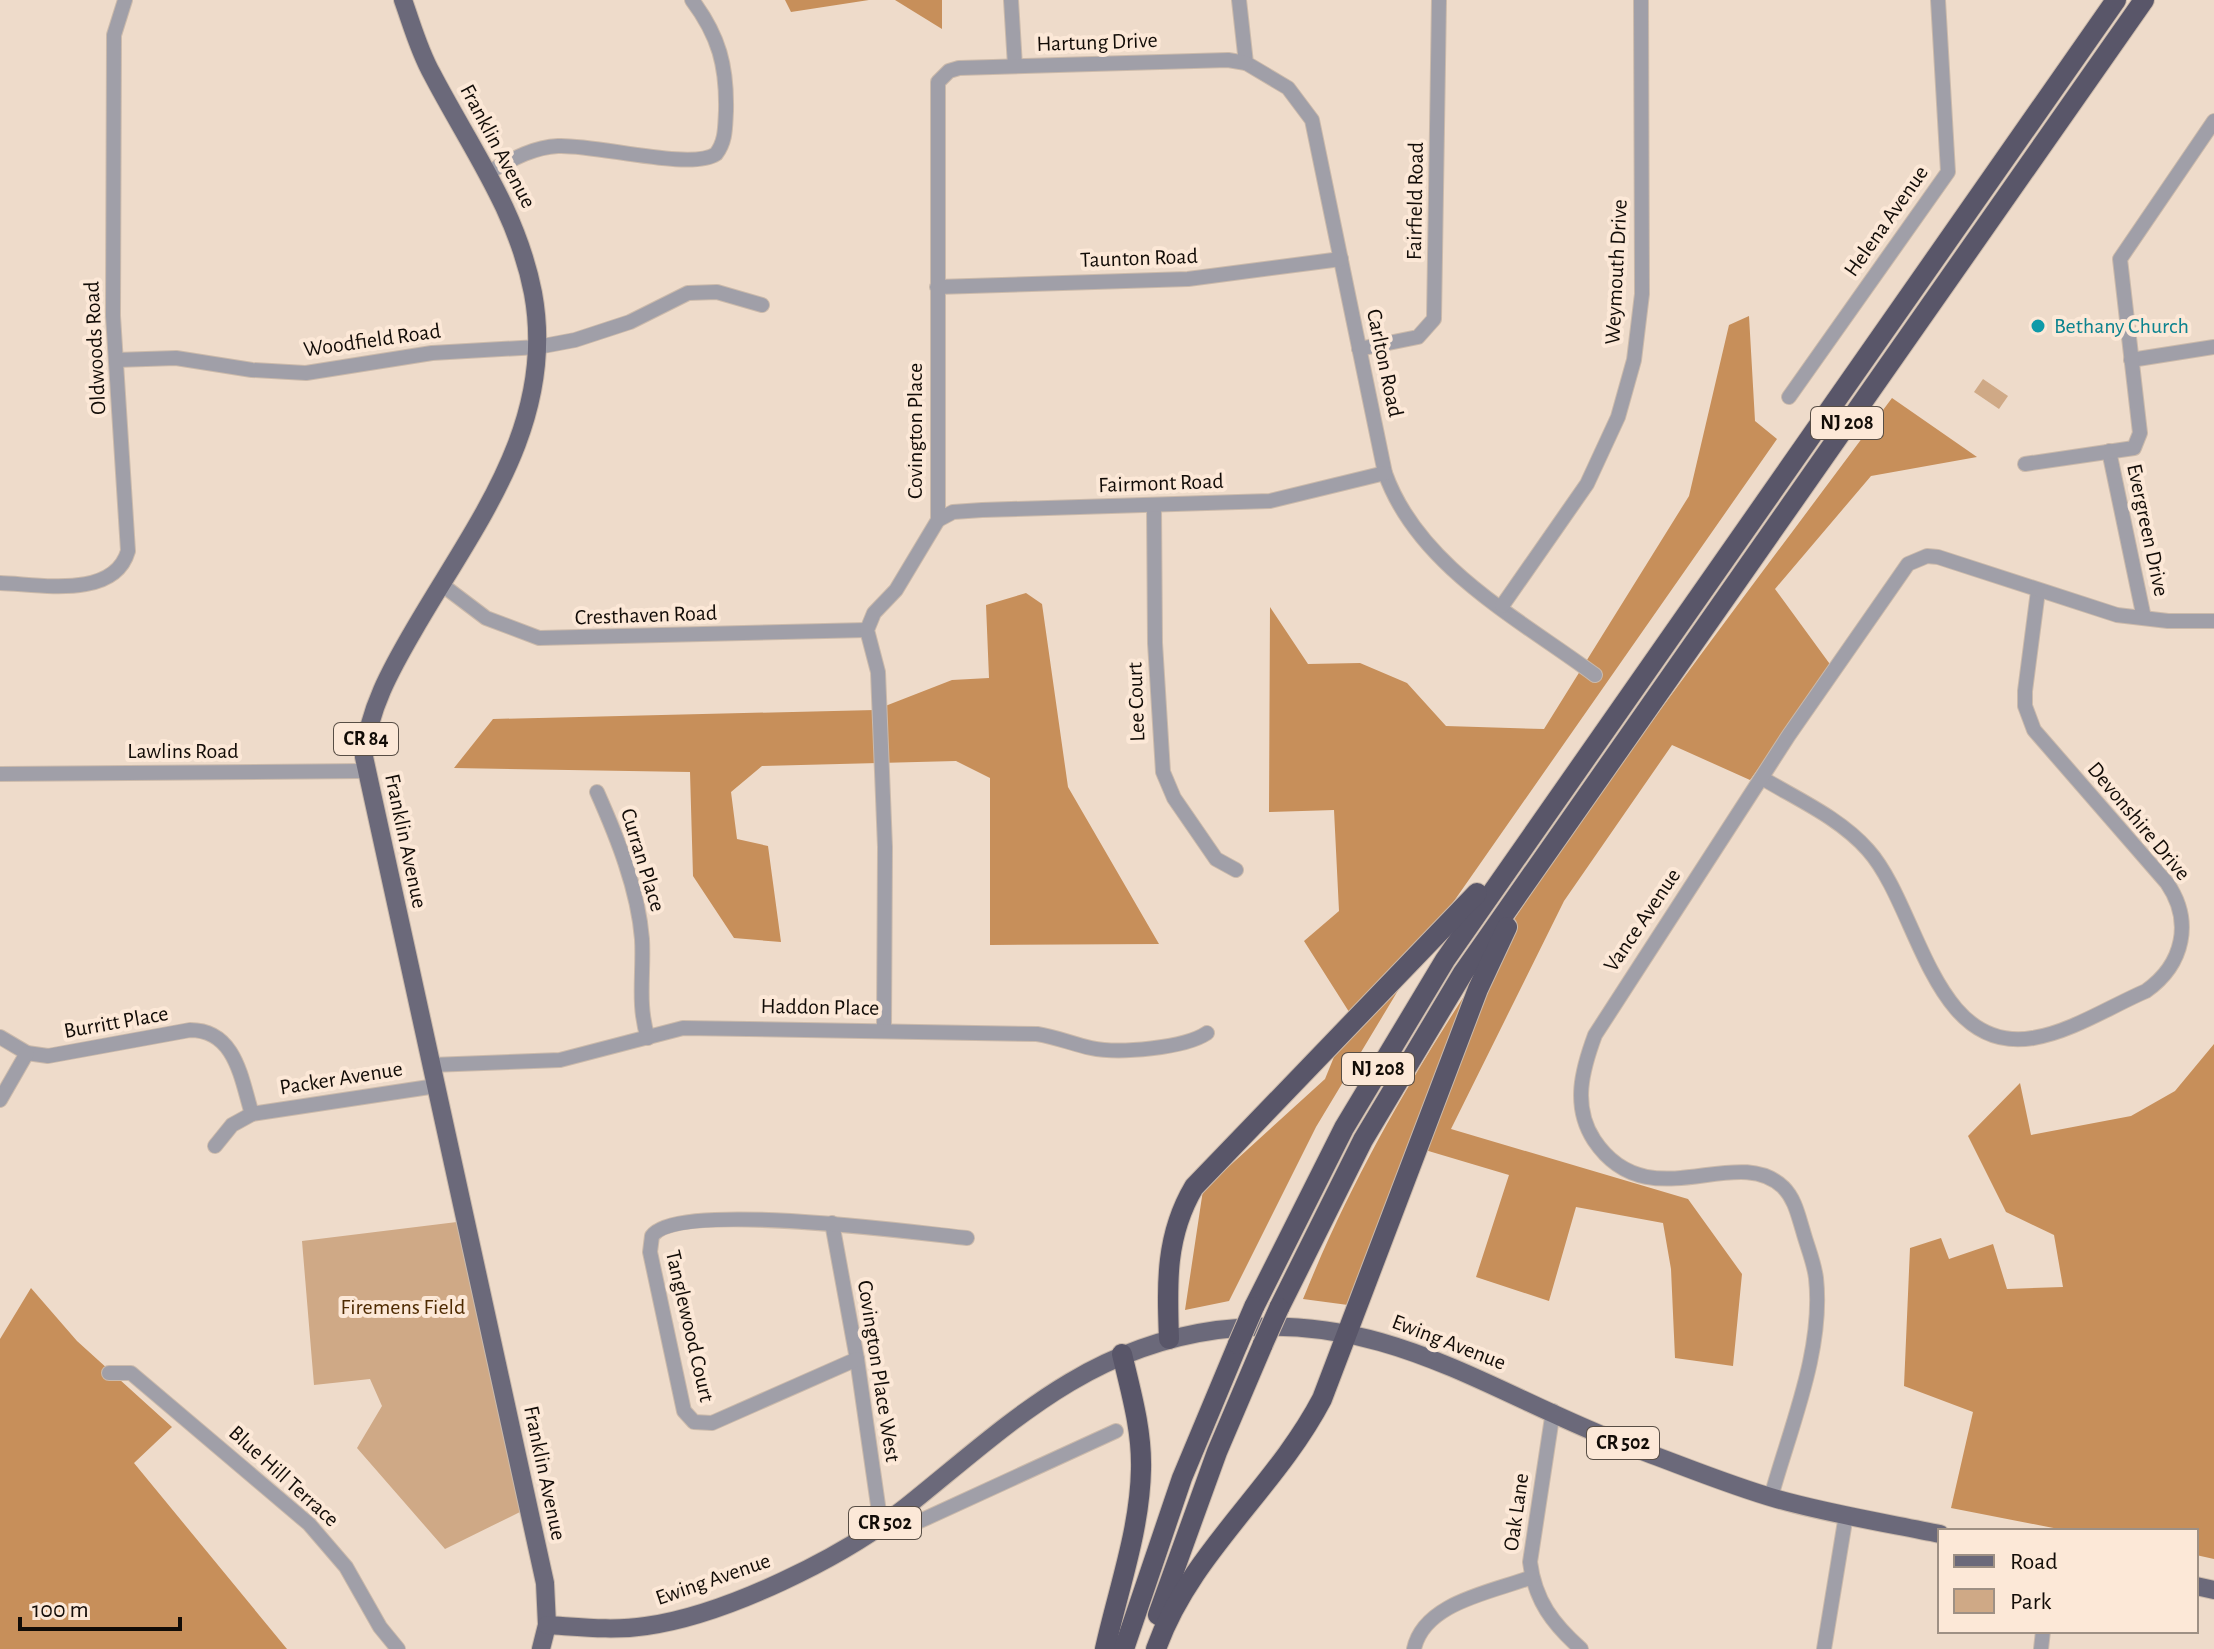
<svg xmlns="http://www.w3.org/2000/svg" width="2214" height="1649" font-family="'Alegreya Sans',sans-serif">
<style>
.green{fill:#cfa986}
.forest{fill:#c78f5a}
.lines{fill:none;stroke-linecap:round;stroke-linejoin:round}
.minor-casing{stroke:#cbbaab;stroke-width:16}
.major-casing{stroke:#cbbaab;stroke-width:20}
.highway-casing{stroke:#cbbaab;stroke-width:22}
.minor{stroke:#a09fa8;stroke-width:14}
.major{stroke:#6b697a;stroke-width:18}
.highway{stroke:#595669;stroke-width:20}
.highway-bridge-casing{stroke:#cbbaab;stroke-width:22;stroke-linecap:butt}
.highway-bridge{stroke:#595669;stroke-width:20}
.culture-dot{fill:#0f9aa8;stroke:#fce8d7;stroke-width:3}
.labels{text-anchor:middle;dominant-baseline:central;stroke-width:8;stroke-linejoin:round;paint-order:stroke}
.shield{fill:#fce8d7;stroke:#584e45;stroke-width:2}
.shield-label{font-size:20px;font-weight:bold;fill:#120c07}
.street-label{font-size:22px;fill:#120c07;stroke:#fce8d7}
.culture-label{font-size:22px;fill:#0d838f;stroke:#fce8d7;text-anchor:start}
.park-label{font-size:22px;fill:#4e2a00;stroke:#fce8d7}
</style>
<rect width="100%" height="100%" fill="#eedbca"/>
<g class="green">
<path d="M 1983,379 L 2008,396 L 1999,409 L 1974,392 Z"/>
<path d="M 465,1221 L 528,1508 L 445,1549 L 357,1448 L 382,1406 L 370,1379 L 314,1385 L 302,1241 Z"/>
</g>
<g class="forest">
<path d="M 785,0 L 869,0 L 791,12 Z"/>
<path d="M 895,0 L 942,0 L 942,29 Z"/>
<path d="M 1749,316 L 1755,421 L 1777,439 L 1438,924 L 1316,1127 L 1229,1301 L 1185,1310 L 1203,1190 L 1325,1079 L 1351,1015 L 1304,941 L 1339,911 L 1334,810 L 1269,812 L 1270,607 L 1308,664 L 1360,663 L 1407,683 L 1446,726 L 1544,729 L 1689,496 L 1729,325 Z"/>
<path d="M 1892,398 L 1977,457 L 1871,476 L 1775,589 L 1832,667 L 1750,780 L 1672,745 L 1564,901 L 1451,1129 L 1688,1199 L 1742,1274 L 1733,1366 L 1675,1358 L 1671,1269 L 1663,1223 L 1576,1207 L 1549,1301 L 1476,1277 L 1509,1175 L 1415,1147 L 1348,1305 L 1303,1299 C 1359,1160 1429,1048 1511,924 C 1631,743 1763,572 1892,398 Z"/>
<path d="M 1026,593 L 1042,604 L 1068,787 L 1159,944 L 990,945 L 990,778 L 956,761 L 762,766 L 731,792 L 737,839 L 768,846 L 781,942 L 734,938 L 693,876 L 690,772 L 454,768 L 493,719 L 875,710 L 952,680 L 989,678 L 986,605 Z"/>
<path d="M 2214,1044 L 2214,1559 L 2196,1555 L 2196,1531 L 2069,1531 L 1951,1508 L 1973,1412 L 1904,1386 L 1910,1248 L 1941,1238 L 1949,1259 L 1993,1244 L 2007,1289 L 2063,1287 L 2054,1235 L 2006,1212 L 1968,1136 L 2020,1083 L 2031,1135 L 2131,1116 L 2175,1091 Z"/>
<path d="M 31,1288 L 77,1341 L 172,1427 L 134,1463 L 287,1649 L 0,1649 L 0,1339 Z"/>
</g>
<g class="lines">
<g class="minor-casing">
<g id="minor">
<path d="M 1011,0 L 1015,66"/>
<path d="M 1239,0 L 1246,63 L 1288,88 L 1312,120 L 1385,473 C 1418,566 1518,618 1595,675"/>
<path d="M 489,172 C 511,160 533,147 558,146 C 595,144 691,171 716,154 C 726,141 725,127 726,111 C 727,66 719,36 692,0"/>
<path d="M 937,287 L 1188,279 L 1341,259"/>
<path d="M 1359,349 L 1418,337 L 1434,319 L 1439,0"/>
<path d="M 116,360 L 176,358 L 252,370 L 306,373 L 432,353 L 538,347 L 575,340 L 630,322 L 688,293 L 717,292 L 762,305"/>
<path d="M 2131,360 L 2214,347"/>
<path d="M 1789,397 L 1948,172 L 1938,0"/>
<path d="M 2109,451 L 2144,618"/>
<path d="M 2025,464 L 2134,448 L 2140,433 L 2120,259 L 2214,121"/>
<path d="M 1154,506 L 1155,643 L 1163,772 L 1174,798 L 1216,859 L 1236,870"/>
<path d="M 938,520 L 953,512 L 982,510 L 1270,501 L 1385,473"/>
<path d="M 0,583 C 38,584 114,600 128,551 L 113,316 L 114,35 L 125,0"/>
<path d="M 441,584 L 486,618 L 539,638 L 867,630"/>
<path d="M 1502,606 L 1587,484 L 1618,417 L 1634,360 L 1642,294 L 1641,0"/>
<path d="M 0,774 L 365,771"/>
<path d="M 1762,778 C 1797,799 1840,818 1868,850 C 1919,907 1932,1055 2033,1038 C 2071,1032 2111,1006 2146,991 C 2184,964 2193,921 2167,883 L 2034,730 L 2025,706 L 2025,691 L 2038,591"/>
<path d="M 597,792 C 617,837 638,889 642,939 C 644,973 637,1005 648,1038"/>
<path d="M 884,1029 L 885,847 L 878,672 L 867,630 L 874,613 L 896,590 L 938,520 L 938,82 L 949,71 L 959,68 L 1228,60 L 1246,63"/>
<path d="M 0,1037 L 27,1053 L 48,1056 L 190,1030 C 236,1030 241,1079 252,1114"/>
<path d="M 431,1065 L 560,1060 L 683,1028 L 1037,1034 C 1056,1037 1073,1044 1091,1048 C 1119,1054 1185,1048 1207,1033"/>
<path d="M 0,1100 L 27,1053"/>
<path d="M 215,1146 L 232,1125 L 252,1114 L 436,1086"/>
<path d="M 832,1223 L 857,1359 L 881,1526 L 920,1521 L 1116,1431"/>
<path d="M 857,1359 L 712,1423 L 694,1422 L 684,1411 L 650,1252 L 652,1236 C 678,1200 917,1233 967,1238"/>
<path d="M 109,1373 L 131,1373 L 309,1524 L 346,1567 L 380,1627 L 398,1649"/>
<path d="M 1553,1411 L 1530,1562 C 1535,1601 1553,1624 1581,1649"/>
<path d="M 1771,1497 C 1790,1428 1824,1350 1816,1278 C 1814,1262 1807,1246 1803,1231 C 1798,1215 1795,1199 1783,1187 C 1735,1142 1648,1221 1594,1140 C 1572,1106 1582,1070 1595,1035 L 1789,735 L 1908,564 L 1927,556 L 1938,557 L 2117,615 L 2168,621 L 2214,621"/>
<path d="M 1414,1649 C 1424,1602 1493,1592 1532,1577"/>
<path d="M 1824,1649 L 1846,1515"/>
<path d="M 2041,1649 L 2043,1631"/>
</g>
</g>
<g class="major-casing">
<g id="major">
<path d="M 403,0 C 412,25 419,51 432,74 C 470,147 517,210 533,293 C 557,423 476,523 415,628 C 391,669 368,710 364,757 L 545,1583 L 547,1625 L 541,1649"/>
<path d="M 2196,1586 L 2214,1590"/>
<path d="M 547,1625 C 580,1627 613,1631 646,1626 C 725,1615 843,1558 906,1507 C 1006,1427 1084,1348 1217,1330 C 1386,1308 1487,1393 1634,1448 C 1681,1465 1728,1485 1777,1499 C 1830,1514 1886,1523 1940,1534"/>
</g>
</g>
<g class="highway-casing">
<g id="highway">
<path d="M 1254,1307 L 1344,1128 L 1445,960 L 2116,0"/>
<path d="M 1279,1308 L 1363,1140 L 1463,973 L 2144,0"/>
<path d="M 1169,1339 C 1167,1284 1165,1236 1194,1187 L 1477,893"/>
<path d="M 1158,1615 L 1217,1452 L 1263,1344"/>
<path d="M 1105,1649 C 1118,1590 1140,1530 1141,1469 C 1142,1430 1131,1392 1122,1354"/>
<path d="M 1124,1649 L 1182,1478 L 1238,1344"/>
<path d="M 1156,1649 C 1190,1553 1275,1489 1322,1399 L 1478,989 L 1507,927"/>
</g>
</g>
<use href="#minor" class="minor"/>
<use href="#major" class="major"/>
<use href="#highway" class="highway"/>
<g class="highway-bridge-casing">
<g id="highway-bridge">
<path d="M 1238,1344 L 1254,1307"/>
<path d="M 1263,1344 L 1279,1308"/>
</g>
</g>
<use href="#highway-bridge" class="highway-bridge"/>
</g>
<circle class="culture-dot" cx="2038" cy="326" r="8"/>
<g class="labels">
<g class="shield">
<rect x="1811" y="407" width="72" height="32" rx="6"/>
<rect x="334" y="723" width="64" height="32" rx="6"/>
<rect x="1342" y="1053" width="72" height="32" rx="6"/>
<rect x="1587" y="1427" width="72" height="32" rx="6"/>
<rect x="849" y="1507" width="72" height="32" rx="6"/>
</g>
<g class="shield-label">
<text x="1847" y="423">NJ 208</text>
<text x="366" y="739">CR 84</text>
<text x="1378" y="1069">NJ 208</text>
<text x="1623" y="1443">CR 502</text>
<text x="885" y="1523">CR 502</text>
</g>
<g class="street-label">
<text transform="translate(1097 42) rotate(-2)">Hartung Drive</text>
<text transform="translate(498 146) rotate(62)">Franklin Avenue</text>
<text transform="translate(1415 201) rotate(-89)">Fairfield Road</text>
<text transform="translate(1886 221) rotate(-55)">Helena Avenue</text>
<text transform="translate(1139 258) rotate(-2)">Taunton Road</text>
<text transform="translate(1616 272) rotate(-87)">Weymouth Drive</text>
<text transform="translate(372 340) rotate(-8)">Woodfield Road</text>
<text transform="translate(95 348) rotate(-93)">Oldwoods Road</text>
<text transform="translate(1385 363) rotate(78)">Carlton Road</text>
<text transform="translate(915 431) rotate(-90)">Covington Place</text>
<text transform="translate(1161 483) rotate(-2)">Fairmont Road</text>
<text transform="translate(2148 530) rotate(78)">Evergreen Drive</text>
<text transform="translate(646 615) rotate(-2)">Cresthaven Road</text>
<text transform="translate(1136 702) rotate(-92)">Lee Court</text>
<text x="183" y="751">Lawlins Road</text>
<text transform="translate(2139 821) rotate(50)">Devonshire Drive</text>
<text transform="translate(406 841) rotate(78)">Franklin Avenue</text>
<text transform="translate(643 860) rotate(73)">Curran Place</text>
<text transform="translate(1642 920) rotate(-56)">Vance Avenue</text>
<text transform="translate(820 1007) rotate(1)">Haddon Place</text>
<text transform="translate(116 1022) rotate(-10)">Burritt Place</text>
<text transform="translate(341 1078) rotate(-9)">Packer Avenue</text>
<text transform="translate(690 1326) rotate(77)">Tanglewood Court</text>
<text transform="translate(1449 1342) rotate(21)">Ewing Avenue</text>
<text transform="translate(879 1371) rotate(81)">Covington Place West</text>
<text transform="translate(545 1473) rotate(78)">Franklin Avenue</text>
<text transform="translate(284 1476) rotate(42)">Blue Hill Terrace</text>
<text transform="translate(1516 1512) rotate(-82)">Oak Lane</text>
<text transform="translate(713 1579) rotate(-19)">Ewing Avenue</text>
</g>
<g class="culture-label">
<text x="2054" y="326">Bethany Church</text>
</g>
<g class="park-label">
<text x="403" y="1307">Firemens Field</text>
</g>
</g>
<rect x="1938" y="1529" width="260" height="104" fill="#fce8d7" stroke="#9e9084" stroke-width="2"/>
<rect x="1954" y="1555" width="40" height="12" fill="#6b697a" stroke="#9e9084" stroke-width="2"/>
<text x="2010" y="1569" font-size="24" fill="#120c07">Road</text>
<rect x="1954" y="1589" width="40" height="24" fill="#cfa986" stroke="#9e9084" stroke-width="2"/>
<text x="2010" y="1609" font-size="24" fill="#120c07">Park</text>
<path d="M20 1617v12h160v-12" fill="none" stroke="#120c07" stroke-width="4"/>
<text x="32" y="1617" font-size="24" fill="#120c07" stroke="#fce8d7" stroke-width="6" paint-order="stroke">100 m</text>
</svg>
